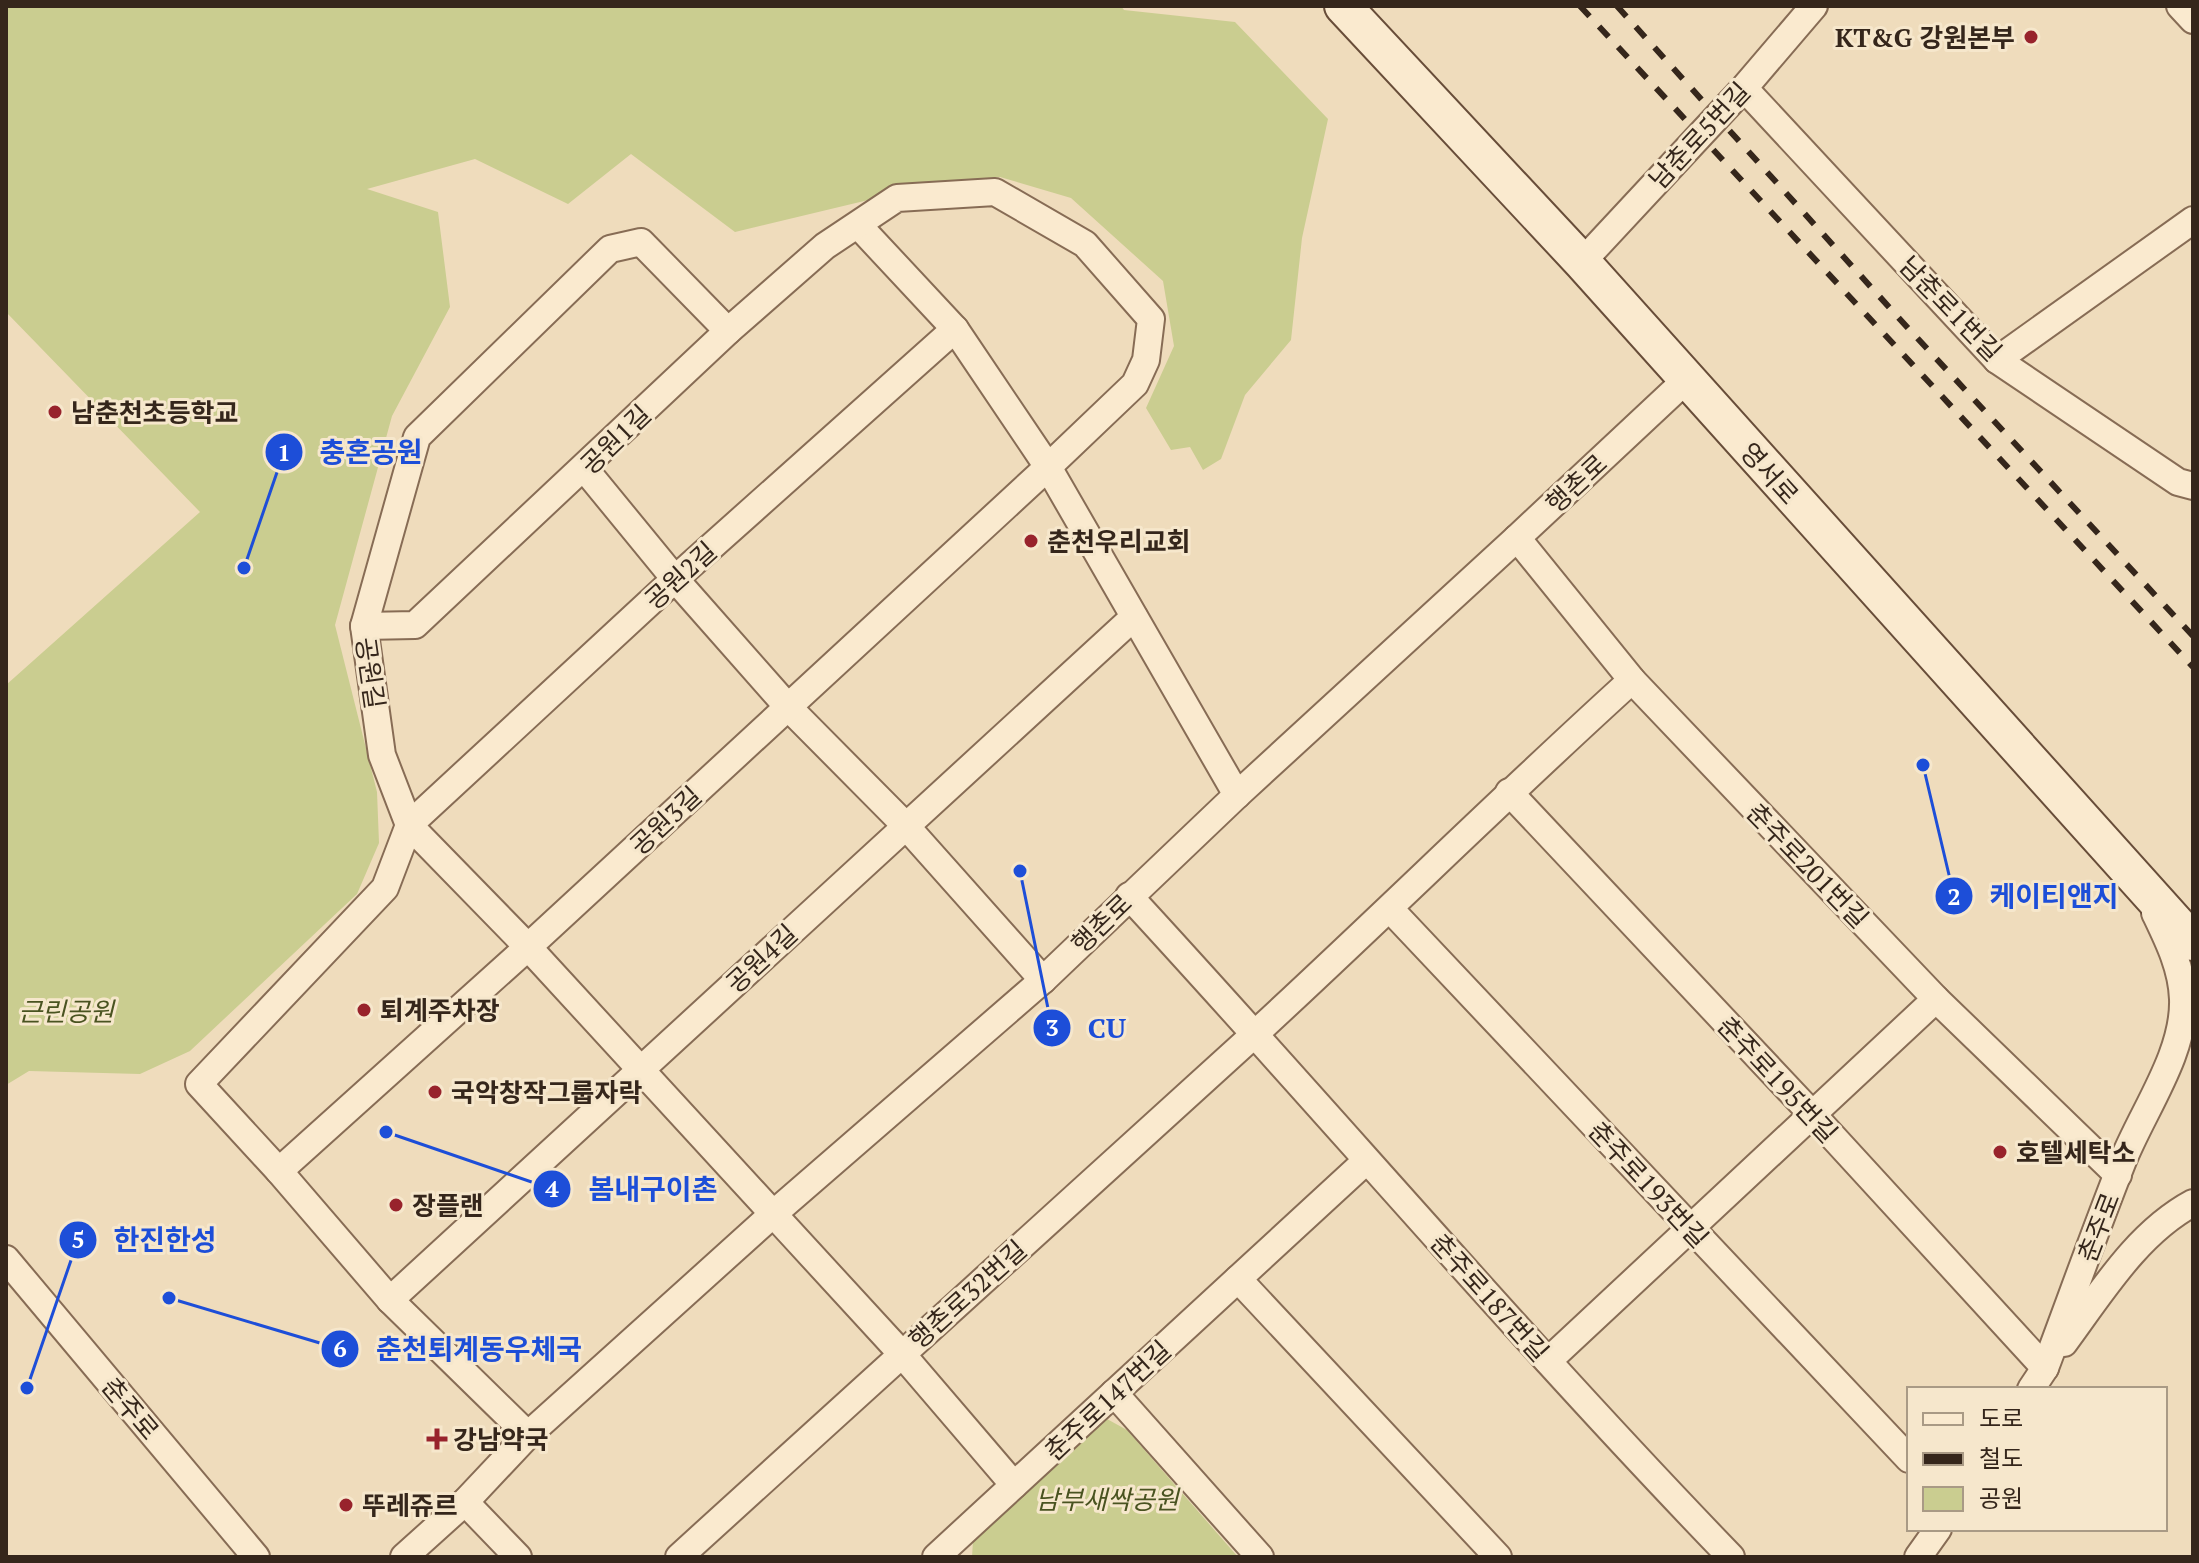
<svg xmlns="http://www.w3.org/2000/svg" width="2199" height="1563" font-family="'PT Serif','Noto Sans KR',serif">
<style>
.green{fill:#cacd90}
.lines{fill:none;stroke-linecap:round;stroke-linejoin:round}
.street-casing{stroke:#876c55;stroke-width:30}
.secondary-casing{stroke:#684d39;stroke-width:40}
.street{stroke:#faeacf;stroke-width:26}
.secondary{stroke:#faeacf;stroke-width:36}
.rail{stroke:#35261b;stroke-width:6;stroke-dasharray:14 14;stroke-linecap:butt}
.poi-dot{fill:#98232c;stroke:#f6e7cc;stroke-width:3}
.labels{text-anchor:middle;dominant-baseline:central;stroke-width:6;stroke-linejoin:round;paint-order:stroke}
.poi-label{font-size:26px;font-weight:bold;fill:#35261b;stroke:#f6e7cc;text-anchor:start}
.street-label{font-size:26px;fill:#35261b;stroke:#f6e7cc}
.park-label{font-size:26px;font-style:italic;fill:#495320;stroke:#f6e7cc}
.leader{fill:none;stroke:#1d4ed8;stroke-width:3}
.callout-dot{fill:#1d4ed8;stroke:#f6e7cc;stroke-width:3}
.mark-label{font-size:24px;text-anchor:middle;font-weight:bold;fill:#fff}
.callout-label{font-size:28px;text-anchor:middle;font-weight:bold;fill:#1d4ed8;stroke:#f6e7cc;stroke-width:6;stroke-linejoin:round;paint-order:stroke}
</style>
<rect width="100%" height="100%" fill="#efdcbc"/>
<g class="green">
<path d="M 6,6 L 1121,6 L 1124,10 L 1235,22 L 1328,119 L 1302,238 L 1291,340 L 1245,395 L 1221,459 L 1203,470 L 1190,447 L 1171,450 L 1146,408 L 1174,346 L 1163,281 L 1071,198 L 1000,177 L 910,190 L 735,232 L 631,154 L 568,204 L 475,159 L 367,189 L 438,212 L 450,307 L 392,416 L 335,625 L 377,792 L 379,843 L 357,894 L 190,1051 L 140,1074 L 29,1071 L 6,1085 L 6,685 L 200,512 L 6,312 Z"/>
<path d="M 1107,1419 L 1127,1430 L 1238,1557 L 972,1557 L 973,1541 Z"/>
</g>
<g class="lines">
<g class="street-casing">
<g id="street">
<path d="M 2180,6 L 2193,20"/>
<path d="M 1744,88 L 1997,360 L 2178,482 L 2193,486"/>
<path d="M 858,225 L 955,329 L 1048,467 L 1237,795"/>
<path d="M 1582,262 L 1744,88 L 1814,6"/>
<path d="M 1997,360 L 2193,220"/>
<path d="M 584,468 L 675,579 L 788,707 L 905,825 L 1043,980"/>
<path d="M 1517,538 L 1632,680 L 1936,999 L 2118,1175"/>
<path d="M 1509,792 L 1812,1114 L 2045,1368"/>
<path d="M 409,825 L 528,947 L 901,1353 L 1014,1485"/>
<path d="M 409,825 L 675,579 L 955,329"/>
<path d="M 1129,896 C 1331,1115 1524,1343 1731,1557"/>
<path d="M 1390,909 L 1909,1459"/>
<path d="M 279,1171 L 528,947 L 1048,467 L 1135,384 L 1146,360 L 1151,319 L 1085,244 L 995,192 L 897,198 L 825,246 L 728,331 L 415,625 L 364,626"/>
<path d="M 6,1259 L 256,1557"/>
<path d="M 1238,1279 L 1498,1557"/>
<path d="M 390,1300 L 1134,617"/>
<path d="M 2064,1343 C 2101,1293 2137,1233 2193,1203"/>
<path d="M 1548,1361 L 1936,999"/>
<path d="M 2031,1389 L 2045,1368 C 2071,1299 2095,1231 2122,1163 C 2142,1112 2185,1054 2183,999 C 2182,968 2168,940 2155,913"/>
<path d="M 1114,1393 L 1260,1557"/>
<path d="M 528,1435 L 390,1300 L 279,1171 L 199,1084 L 385,888 L 409,825 L 382,755 L 364,626 L 417,437 L 610,249 L 641,242 L 728,331"/>
<path d="M 465,1502 L 518,1557"/>
<path d="M 404,1557 L 465,1502 L 528,1435 L 772,1215 L 1043,980 L 1237,795 L 1517,538 L 1686,380"/>
<path d="M 679,1557 C 871,1381 1065,1208 1257,1032 C 1383,916 1505,795 1632,680"/>
<path d="M 936,1557 L 1366,1161"/>
<path d="M 1918,1557 L 1938,1529"/>
</g>
</g>
<g class="secondary-casing">
<path id="secondary" d="M 1343,6 L 1582,262 L 2193,942"/>
</g>
<use href="#street" class="street"/>
<use href="#secondary" class="secondary"/>
<g class="rail">
<path d="M 1580,6 L 2193,667"/>
<path d="M 1617,6 L 1907,327 L 2193,636"/>
</g>
</g>
<g class="poi-dot">
<circle cx="2031" cy="37" r="8"/>
<circle cx="55" cy="412" r="8"/>
<circle cx="1031" cy="541" r="8"/>
<circle cx="364" cy="1010" r="8"/>
<circle cx="435" cy="1092" r="8"/>
<circle cx="2000" cy="1152" r="8"/>
<circle cx="396" cy="1205" r="8"/>
<path d="M433 1427h8v8h8v8h-8v8h-8v-8h-8v-8h8z"/>
<circle cx="346" cy="1505" r="8"/>
</g>
<g class="labels">
<g class="poi-label">
<text x="2015" y="37" text-anchor="end">KT&amp;G 강원본부</text>
<text x="71" y="412">남춘천초등학교</text>
<text x="1047" y="541">춘천우리교회</text>
<text x="380" y="1010">퇴계주차장</text>
<text x="451" y="1092">국악창작그룹자락</text>
<text x="2016" y="1152">호텔세탁소</text>
<text x="412" y="1205">장플랜</text>
<text x="453" y="1439">강남약국</text>
<text x="362" y="1505">뚜레쥬르</text>
</g>
<g class="street-label">
<text transform="translate(1699 135) rotate(-47)">남춘로5번길</text>
<text transform="translate(1951 308) rotate(46)">남춘로1번길</text>
<text transform="translate(615 439) rotate(-44)">공원1길</text>
<text transform="translate(1770 473) rotate(48)">영서로</text>
<text transform="translate(1576 483) rotate(-43)">행촌로</text>
<text transform="translate(680 575) rotate(-42)">공원2길</text>
<text transform="translate(371 673) rotate(82)">공원길</text>
<text transform="translate(665 820) rotate(-43)">공원3길</text>
<text transform="translate(1808 865) rotate(46)">춘주로201번길</text>
<text transform="translate(1101 923) rotate(-44)">행촌로</text>
<text transform="translate(761 958) rotate(-43)">공원4길</text>
<text transform="translate(1778 1079) rotate(47)">춘주로195번길</text>
<text transform="translate(1649 1184) rotate(47)">춘주로193번길</text>
<text transform="translate(2098 1227) rotate(-69)">춘주로</text>
<text transform="translate(967 1294) rotate(-42)">행촌로32번길</text>
<text transform="translate(1490 1297) rotate(48)">춘주로187번길</text>
<text transform="translate(1107 1400) rotate(-43)">춘주로147번길</text>
<text transform="translate(131 1408) rotate(50)">춘주로</text>
</g>
<g class="park-label">
<text x="66" y="1011">근린공원</text>
<text x="1107" y="1499">남부새싹공원</text>
</g>
</g>
<path class="leader" d="M244 568L284 452M1923 765L1954 896M1020 871L1052 1028M386 1132L552 1189M27 1388L78 1240M169 1298L340 1349"/>
<g class="callout-dot">
<circle cx="244" cy="568" r="8"/>
<circle cx="1923" cy="765" r="8"/>
<circle cx="1020" cy="871" r="8"/>
<circle cx="386" cy="1132" r="8"/>
<circle cx="27" cy="1388" r="8"/>
<circle cx="169" cy="1298" r="8"/>
<circle cx="284" cy="452" r="20"/>
<circle cx="1954" cy="896" r="20"/>
<circle cx="1052" cy="1028" r="20"/>
<circle cx="552" cy="1189" r="20"/>
<circle cx="78" cy="1240" r="20"/>
<circle cx="340" cy="1349" r="20"/>
</g>
<g class="mark-label">
<text x="284" y="461">1</text>
<text x="1954" y="905">2</text>
<text x="1052" y="1036">3</text>
<text x="552" y="1197">4</text>
<text x="78" y="1248">5</text>
<text x="340" y="1357">6</text>
</g>
<g class="callout-label">
<text x="371" y="462">충혼공원</text>
<text x="2054" y="906">케이티앤지</text>
<text x="1107" y="1038">CU</text>
<text x="653" y="1199">봄내구이촌</text>
<text x="165" y="1250">한진한성</text>
<text x="479" y="1359">춘천퇴계동우체국</text>
</g>
<rect width="2199" height="1563" fill="none" stroke="#35261b" stroke-width="16"/>
<rect x="1907" y="1387" width="260" height="144" fill="#f6e7cc" stroke="#a99a85" stroke-width="2"/>
<rect x="1923" y="1413" width="40" height="12" fill="#faeacf" stroke="#a99a85" stroke-width="2"/>
<text x="1979" y="1427" font-size="24" fill="#35261b">도로</text>
<rect x="1923" y="1453" width="40" height="12" fill="#35261b" stroke="#a99a85" stroke-width="2"/>
<text x="1979" y="1467" font-size="24" fill="#35261b">철도</text>
<rect x="1923" y="1487" width="40" height="24" fill="#cacd90" stroke="#a99a85" stroke-width="2"/>
<text x="1979" y="1507" font-size="24" fill="#35261b">공원</text>
</svg>
